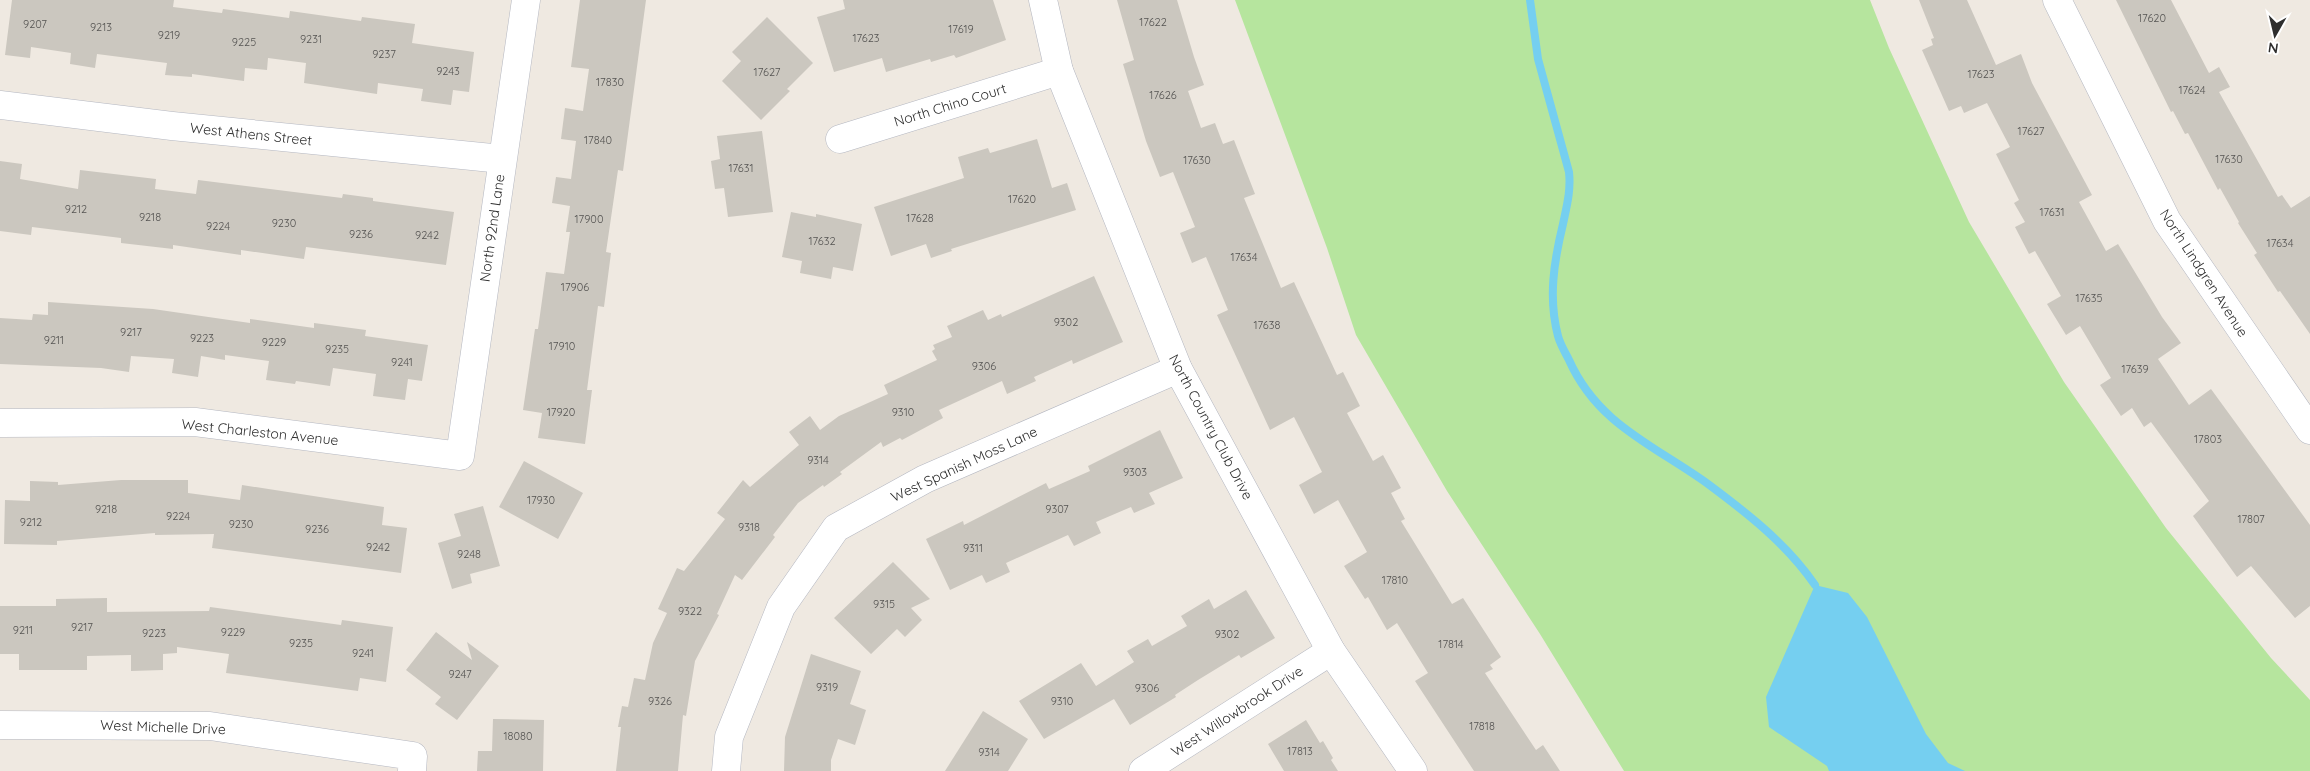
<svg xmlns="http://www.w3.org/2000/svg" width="2310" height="771" font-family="Quicksand,sans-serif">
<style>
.green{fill:#b6e59e}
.water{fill:#75cff0}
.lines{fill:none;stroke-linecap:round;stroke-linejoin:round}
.stream{stroke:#75cff0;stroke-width:8}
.building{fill:#cbc7bf}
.minor-casing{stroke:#b4b7c1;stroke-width:29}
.minor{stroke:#fff;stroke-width:28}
.labels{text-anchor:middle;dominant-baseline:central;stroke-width:5;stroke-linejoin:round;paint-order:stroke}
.number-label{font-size:11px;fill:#555452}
.street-label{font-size:14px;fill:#2e2e2e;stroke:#fff}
</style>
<rect width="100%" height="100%" fill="#efe9e1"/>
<path class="green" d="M 1235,0 L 1870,0 L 1889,48 L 1969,222 L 2064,382 L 2166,528 L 2271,658 L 2310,700 L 2310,771 L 1624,771 L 1540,634 L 1447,491 L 1356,335 L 1327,248 Z"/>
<path class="water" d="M 1815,585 L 1848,593 L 1867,617 L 1926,734 L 1948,763 L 1965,771 L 1829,771 L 1827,766 L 1769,727 L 1766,697 Z"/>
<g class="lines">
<path class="stream" d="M 1530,0 L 1538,59 L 1569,172 C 1571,190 1567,205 1563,224 C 1554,261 1548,298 1558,336 C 1560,344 1565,352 1569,360 C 1598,425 1654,445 1708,484 C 1747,513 1787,544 1815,585"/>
</g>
<g class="building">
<path d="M 12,0 L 174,0 L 173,7 L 222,13 L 223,9 L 289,18 L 290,11 L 361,21 L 362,17 L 415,24 L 412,43 L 474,52 L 469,92 L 453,90 L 451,105 L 421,101 L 423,89 L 378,83 L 377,94 L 304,83 L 306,63 L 268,58 L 267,70 L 245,68 L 244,81 L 192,74 L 192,77 L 165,75 L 167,63 L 97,54 L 95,68 L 70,64 L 71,53 L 31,47 L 30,58 L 5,55 Z"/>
<path d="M 580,0 L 646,0 L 623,171 L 618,170 L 606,252 L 611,253 L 604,307 L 598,306 L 587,390 L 592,390 L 585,444 L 538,438 L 542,413 L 523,410 L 535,329 L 538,329 L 546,272 L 564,274 L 570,232 L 566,232 L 570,206 L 552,203 L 556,177 L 571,179 L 576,141 L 561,139 L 565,108 L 583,111 L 589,69 L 571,67 Z"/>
<path d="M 843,0 L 993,0 L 1006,40 L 956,58 L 954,55 L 931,62 L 930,59 L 886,72 L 882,58 L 834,72 L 817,17 L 845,9 Z"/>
<path d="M 1117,0 L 1177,0 L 1194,57 L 1204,85 L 1188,91 L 1201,128 L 1215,123 L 1223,144 L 1234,140 L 1255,194 L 1244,198 L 1281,288 L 1294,282 L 1337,375 L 1343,372 L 1360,406 L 1347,413 L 1373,461 L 1383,455 L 1401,488 L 1391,493 L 1405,519 L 1401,521 L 1452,604 L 1463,598 L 1501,657 L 1490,665 L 1493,669 L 1485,673 L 1536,750 L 1543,745 L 1560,771 L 1474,771 L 1415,681 L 1428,673 L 1397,623 L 1387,630 L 1368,597 L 1365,599 L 1344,566 L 1367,552 L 1338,500 L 1314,514 L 1299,485 L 1322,472 L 1294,417 L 1270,430 L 1217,315 L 1228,310 L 1206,257 L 1192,263 L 1180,233 L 1195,227 L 1173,172 L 1160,177 L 1146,141 L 1123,64 L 1134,60 Z"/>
<path d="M 1919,0 L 1967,0 L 1996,65 L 2021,54 L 2032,83 L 2092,195 L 2079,202 L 2106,251 L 2118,244 L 2162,317 L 2181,343 L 2158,359 L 2189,405 L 2211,389 L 2310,525 L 2310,606 L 2295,618 L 2251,566 L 2237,577 L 2193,516 L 2209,501 L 2151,422 L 2144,427 L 2132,408 L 2121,416 L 2100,385 L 2111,378 L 2080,326 L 2066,335 L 2047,304 L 2061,296 L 2035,251 L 2029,254 L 2015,227 L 2025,222 L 2014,203 L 2019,200 L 1996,154 L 2010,147 L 1987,103 L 1964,113 L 1961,106 L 1949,111 L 1922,50 L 1933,45 L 1931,39 L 1934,38 Z"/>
<path d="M 2116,0 L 2171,0 L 2209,73 L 2219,67 L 2230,87 L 2219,92 L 2278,197 L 2282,195 L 2291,208 L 2310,196 L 2310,334 L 2280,291 L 2278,292 L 2254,255 L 2257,253 L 2238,223 L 2239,222 L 2220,188 L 2218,190 L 2188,133 L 2185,134 L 2173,111 L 2171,112 Z"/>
<path d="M 767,17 L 813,63 L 787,89 L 790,91 L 761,120 L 722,81 L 741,61 L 732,52 Z"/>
<path d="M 762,131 L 773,212 L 728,217 L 724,188 L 715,189 L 711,161 L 720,159 L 717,136 Z"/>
<path d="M 1037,139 L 1052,188 L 1067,183 L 1076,210 L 951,249 L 952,251 L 931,258 L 926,244 L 891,256 L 874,207 L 964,178 L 958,157 L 988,148 L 990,153 Z"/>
<path d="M 0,161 L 22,164 L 20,179 L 78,189 L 80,170 L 156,179 L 155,189 L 196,194 L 198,180 L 342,198 L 343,194 L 373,198 L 373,201 L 454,212 L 446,265 L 306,247 L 304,259 L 241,250 L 241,255 L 173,245 L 173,249 L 121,243 L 121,238 L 32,227 L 31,235 L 0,231 Z"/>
<path d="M 791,212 L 816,217 L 816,214 L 862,224 L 853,271 L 833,267 L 831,279 L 800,273 L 802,261 L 782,257 Z"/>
<path d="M 1094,276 L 1123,342 L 1073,364 L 1072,360 L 1034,377 L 1036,381 L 1007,394 L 1002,381 L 939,410 L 943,418 L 902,440 L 900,438 L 883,447 L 881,442 L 840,472 L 842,474 L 824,487 L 823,485 L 798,503 L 773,535 L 775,537 L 742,580 L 735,575 L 717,614 L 719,615 L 695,661 L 686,716 L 683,715 L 678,771 L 616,771 L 621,727 L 618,727 L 622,706 L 628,707 L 634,678 L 645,680 L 653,643 L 667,613 L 658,609 L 677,568 L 684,571 L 725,519 L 717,513 L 743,480 L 750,487 L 799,445 L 789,432 L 810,416 L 820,430 L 839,416 L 888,394 L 884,385 L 937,360 L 932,351 L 935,349 L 933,345 L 952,337 L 947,326 L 983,310 L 988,320 L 1001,314 L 1002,317 Z"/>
<path d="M 48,302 L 153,309 L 250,323 L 250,319 L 314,328 L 314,323 L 366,330 L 365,336 L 428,345 L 422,381 L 408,379 L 405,400 L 373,396 L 376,374 L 333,368 L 330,386 L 296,381 L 295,384 L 266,380 L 269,361 L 225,355 L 225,360 L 201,356 L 198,377 L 172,373 L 174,359 L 131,356 L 129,372 L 101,368 L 0,364 L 0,318 L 32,320 L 33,314 L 48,315 Z"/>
<path d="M 1160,430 L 1183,478 L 1149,493 L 1155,504 L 1134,513 L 1131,507 L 1096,522 L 1101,533 L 1074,546 L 1068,535 L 1006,563 L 1010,572 L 986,583 L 982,575 L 950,590 L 926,539 L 963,521 L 964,525 L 1046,483 L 1049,489 L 1090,471 L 1088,466 Z"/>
<path d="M 524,461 L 583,493 L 558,539 L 499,507 Z"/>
<path d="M 121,480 L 188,480 L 188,493 L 240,500 L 242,485 L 384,507 L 382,525 L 407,528 L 401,573 L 212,548 L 214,534 L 155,535 L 155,533 L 57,541 L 57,545 L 4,544 L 5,500 L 30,501 L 30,481 L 58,482 L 58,485 Z"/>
<path d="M 483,506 L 500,566 L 470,574 L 472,583 L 452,589 L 438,543 L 461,536 L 454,514 Z"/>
<path d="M 893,562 L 930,599 L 911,608 L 922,620 L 905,637 L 897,629 L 871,654 L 834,618 Z"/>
<path d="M 1246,590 L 1275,638 L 1241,658 L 1239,655 L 1198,680 L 1175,695 L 1176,697 L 1130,725 L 1114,699 L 1044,739 L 1019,701 L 1081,663 L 1096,686 L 1134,662 L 1127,651 L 1148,639 L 1152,646 L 1187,626 L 1181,616 L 1209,599 L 1214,609 Z"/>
<path d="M 107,598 L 107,612 L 209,611 L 210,607 L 341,625 L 342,620 L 393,627 L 386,682 L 360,678 L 358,691 L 226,673 L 229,654 L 177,647 L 177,653 L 163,654 L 163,670 L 131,671 L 131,655 L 87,656 L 87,670 L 19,670 L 19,654 L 0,654 L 0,606 L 56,606 L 56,599 Z"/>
<path d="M 436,632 L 472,660 L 467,642 L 499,666 L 457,720 L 435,704 L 441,697 L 406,670 Z"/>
<path d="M 811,654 L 861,671 L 850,704 L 866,710 L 855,745 L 838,739 L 831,760 L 831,771 L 784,771 L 785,737 Z"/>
<path d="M 983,711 L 1028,739 L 1008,771 L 945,771 Z"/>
<path d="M 493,719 L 544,720 L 543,771 L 477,771 L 478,751 L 492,751 Z"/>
<path d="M 1306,720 L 1320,743 L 1323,741 L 1333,758 L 1331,760 L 1338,771 L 1284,771 L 1268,744 Z"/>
</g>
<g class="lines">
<g class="minor-casing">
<g id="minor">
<path d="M 1043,0 L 1059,71 L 1178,369 L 1331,651 L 1413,771"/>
<path d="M 2057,0 L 2167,221 L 2310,430"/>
<path d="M 0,105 L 172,126 L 502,159"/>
<path d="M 840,139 L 1059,71"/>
<path d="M 0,423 L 195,422 L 460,456 L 526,0"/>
<path d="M 0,725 L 210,726 L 413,756 L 412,771"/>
<path d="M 726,771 L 729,737 L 781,607 L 836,528 L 925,479 L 1178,369"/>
<path d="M 1143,771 L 1331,651"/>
</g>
</g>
<use href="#minor" class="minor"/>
</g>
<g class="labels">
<g class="number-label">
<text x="2152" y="18">17620</text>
<text x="1153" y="22">17622</text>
<text x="35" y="24">9207</text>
<text x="101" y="27">9213</text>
<text x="961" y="29">17619</text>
<text x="169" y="35">9219</text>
<text x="866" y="38">17623</text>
<text x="311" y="39">9231</text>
<text x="244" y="42">9225</text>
<text x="384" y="54">9237</text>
<text x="448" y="71">9243</text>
<text x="767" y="72">17627</text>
<text x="1981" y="74">17623</text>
<text x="610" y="82">17830</text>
<text x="2192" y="90">17624</text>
<text x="1163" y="95">17626</text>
<text x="2031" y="131">17627</text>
<text x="598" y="140">17840</text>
<text x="2229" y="159">17630</text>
<text x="1197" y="160">17630</text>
<text x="741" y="168">17631</text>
<text x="1022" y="199">17620</text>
<text x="76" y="209">9212</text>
<text x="2052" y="212">17631</text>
<text x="150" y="217">9218</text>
<text x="920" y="218">17628</text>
<text x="589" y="219">17900</text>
<text x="284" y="223">9230</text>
<text x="218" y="226">9224</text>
<text x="361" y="234">9236</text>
<text x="427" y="235">9242</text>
<text x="822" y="241">17632</text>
<text x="2280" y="243">17634</text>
<text x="1244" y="257">17634</text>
<text x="575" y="287">17906</text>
<text x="2089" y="298">17635</text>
<text x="1066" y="322">9302</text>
<text x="1267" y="325">17638</text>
<text x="131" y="332">9217</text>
<text x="202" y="338">9223</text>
<text x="54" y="340">9211</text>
<text x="274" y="342">9229</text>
<text x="562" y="346">17910</text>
<text x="337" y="349">9235</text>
<text x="402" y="362">9241</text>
<text x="984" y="366">9306</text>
<text x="2135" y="369">17639</text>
<text x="561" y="412">17920</text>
<text x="903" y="412">9310</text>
<text x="2208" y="439">17803</text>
<text x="818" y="460">9314</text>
<text x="1135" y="472">9303</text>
<text x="541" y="500">17930</text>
<text x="106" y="509">9218</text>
<text x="1057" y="509">9307</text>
<text x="178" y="516">9224</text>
<text x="2251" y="519">17807</text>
<text x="31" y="522">9212</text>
<text x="241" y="524">9230</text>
<text x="749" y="527">9318</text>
<text x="317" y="529">9236</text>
<text x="378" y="547">9242</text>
<text x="973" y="548">9311</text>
<text x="469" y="554">9248</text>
<text x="1395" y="580">17810</text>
<text x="884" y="604">9315</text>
<text x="690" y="611">9322</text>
<text x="82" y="627">9217</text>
<text x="23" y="630">9211</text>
<text x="233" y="632">9229</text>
<text x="154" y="633">9223</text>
<text x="1227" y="634">9302</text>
<text x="301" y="643">9235</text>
<text x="1451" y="644">17814</text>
<text x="363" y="653">9241</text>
<text x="460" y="674">9247</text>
<text x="827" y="687">9319</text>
<text x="1147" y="688">9306</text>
<text x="660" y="701">9326</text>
<text x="1062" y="701">9310</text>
<text x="1482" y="726">17818</text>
<text x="518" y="736">18080</text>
<text x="1300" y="751">17813</text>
<text x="989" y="752">9314</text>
</g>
<g class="street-label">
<text transform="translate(950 105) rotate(-17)">North Chino Court</text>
<text transform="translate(251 134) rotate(6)">West Athens Street</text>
<text transform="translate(492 228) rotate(-82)">North 92nd Lane</text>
<text transform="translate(2204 273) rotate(57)">North Lindgren Avenue</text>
<text transform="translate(1211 427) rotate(62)">North Country Club Drive</text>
<text transform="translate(260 432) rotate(6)">West Charleston Avenue</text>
<text transform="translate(964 464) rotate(-25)">West Spanish Moss Lane</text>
<text transform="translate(1237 711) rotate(-33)">West Willowbrook Drive</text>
<text transform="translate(163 727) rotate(2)">West Michelle Drive</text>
</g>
</g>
<g transform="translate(2275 35) rotate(188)" stroke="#ffffff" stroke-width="4" paint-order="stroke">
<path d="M0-4L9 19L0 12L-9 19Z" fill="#2e2e2e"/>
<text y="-8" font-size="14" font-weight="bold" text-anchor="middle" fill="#2e2e2e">N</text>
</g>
</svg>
